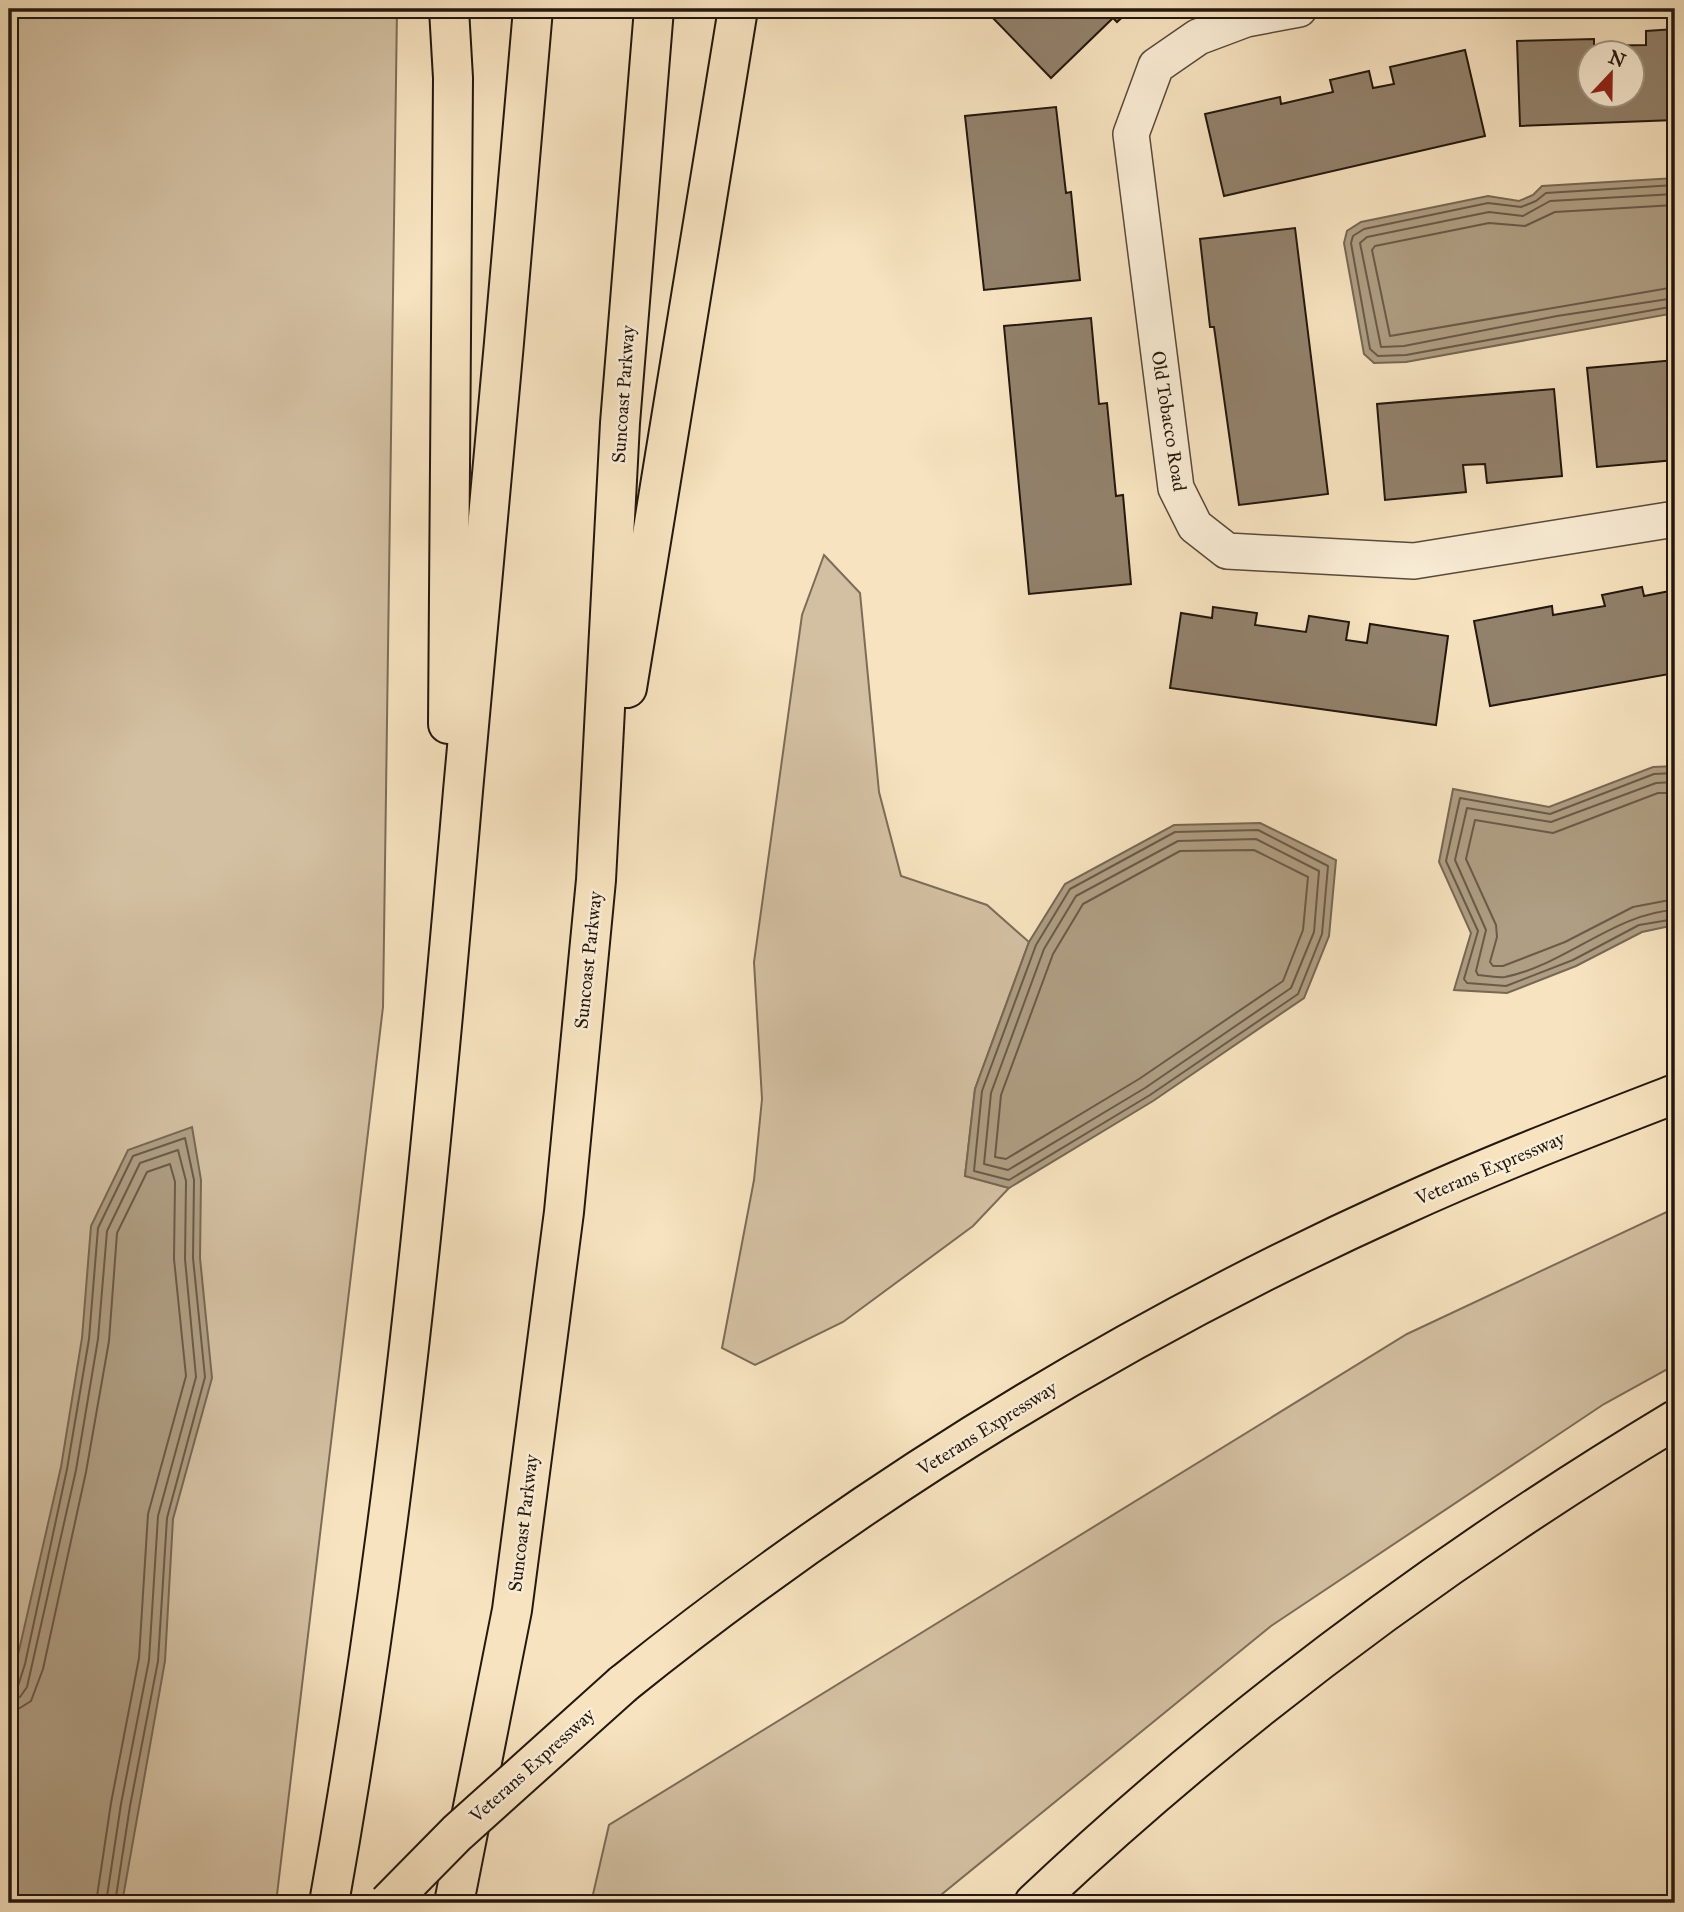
<svg xmlns="http://www.w3.org/2000/svg" width="1684" height="1912" font-family="'IM FELL Great Primer',serif">
<style>
.green{fill:#d3c0a2;stroke:#7c6c58;stroke-width:2}
.water{fill:#af9e83;stroke:#776854;stroke-width:2}
.lines{fill:none;stroke-linecap:round;stroke-linejoin:round}
.shore{stroke:#6a5a48;stroke-width:2}
.building{fill:#92816b;stroke:#24170e;stroke-width:2;fill-rule:evenodd}
.minor-casing{stroke:#594a3a;stroke-width:38}
.highway-casing{stroke:#24170e;stroke-width:42}
.minor{stroke:#faedd6;stroke-width:35}
.highway{stroke:#f7e3c0;stroke-width:38}
.highway-bridge-casing{stroke:#24170e;stroke-width:42;stroke-linecap:butt}
.highway-bridge{stroke:#f7e3c0;stroke-width:38}
.labels{text-anchor:middle;dominant-baseline:central;stroke-width:5;stroke-linejoin:round;paint-order:stroke}
.street-label{font-size:19px;fill:#24170e;stroke:#faedd6}
</style>
<rect width="100%" height="100%" fill="#f7e3c0"/>
<filter id="stains"><feTurbulence type="fractalNoise" baseFrequency=".00286" numOctaves="4"/><feColorMatrix values="0 0 0 0 .2 0 0 0 0 .09 0 0 0 0 .02 0 0 0 .5 -.17"/></filter>
<radialGradient id="worn" r=".72"><stop offset=".6" stop-color="#630" stop-opacity="0"/><stop offset="1" stop-color="#630" stop-opacity=".3"/></radialGradient>
<g class="green">
<path d="M 9,9 L 397,9 L 383,1007 L 276,1903 L 9,1903 Z"/>
<path d="M 824,555 L 860,593 L 879,792 L 901,876 L 987,905 L 1029,942 L 975,1089 L 965,1176 L 1009,1188 L 973,1226 L 843,1322 L 755,1365 L 722,1348 L 754,1180 L 762,1099 L 754,962 L 802,615 Z"/>
<path d="M 1675,1208 L 1675,1365 L 1604,1404 L 1271,1626 L 931,1903 L 591,1903 L 609,1825 L 1407,1334 Z"/>
</g>
<g class="water">
<path d="M 1675,178 L 1675,313 L 1406,362 L 1374,363 L 1364,354 L 1344,243 L 1347,231 L 1361,222 L 1488,196 L 1519,201 L 1533,195 L 1542,186 Z"/>
<path d="M 1675,766 L 1675,925 L 1642,932 L 1576,966 L 1507,993 L 1454,990 L 1471,933 L 1439,862 L 1453,789 L 1549,807 L 1653,767 Z"/>
<path d="M 1260,823 L 1336,860 L 1329,936 L 1304,998 L 1153,1101 L 1009,1188 L 965,1176 L 975,1089 L 1029,942 L 1065,884 L 1174,825 Z"/>
<path d="M 192,1127 L 201,1180 L 200,1258 L 212,1378 L 173,1519 L 165,1661 L 122,1903 L 9,1903 L 9,1694 L 61,1467 L 82,1338 L 91,1226 L 128,1150 Z"/>
</g>
<g class="lines">
<g class="shore">
<path d="M 1675,185 L 1546,193 L 1536,201 L 1521,207 L 1488,203 L 1364,229 L 1353,236 L 1351,243 L 1370,349 L 1378,356 L 1406,355 L 1675,306"/>
<path d="M 1675,194 L 1550,201 L 1523,216 L 1489,212 L 1367,237 L 1360,243 L 1381,347 L 1404,346 L 1557,316 L 1675,298"/>
<path d="M 1675,205 L 1555,212 L 1525,226 L 1489,223 L 1375,246 L 1372,250 L 1390,336 L 1675,287"/>
<path d="M 1675,773 L 1654,774 L 1550,814 L 1460,798 L 1446,861 L 1478,931 L 1464,979 L 1467,983 L 1506,986 L 1573,960 L 1639,925 L 1675,919"/>
<path d="M 1675,782 L 1656,783 L 1551,822 L 1467,808 L 1455,860 L 1486,930 L 1476,971 L 1478,975 C 1487,976 1497,978 1505,977 C 1565,965 1615,913 1675,910"/>
<path d="M 1675,793 L 1658,793 L 1553,833 L 1475,820 L 1466,859 L 1496,925 L 1497,937 L 1490,962 L 1493,966 L 1503,966 L 1565,942 L 1633,907 L 1675,899"/>
<path d="M 1258,830 L 1328,866 L 1322,934 L 1298,994 L 1150,1095 L 1009,1180 L 974,1171 L 982,1091 L 1036,945 L 1070,889 L 1175,832 Z"/>
<path d="M 1256,839 L 1319,871 L 1314,932 L 1291,988 L 1145,1088 L 1008,1170 L 984,1164 L 991,1093 L 1044,949 L 1076,896 L 1178,841 Z"/>
<path d="M 1254,850 L 1308,877 L 1303,930 L 1283,981 L 1139,1079 L 1006,1159 L 995,1157 L 1001,1095 L 1053,954 L 1083,904 L 1180,851 Z"/>
<path d="M 9,1691 L 18,1686 L 25,1664 L 67,1469 L 89,1339 L 98,1228 L 133,1156 L 185,1138 L 194,1180 L 193,1258 L 205,1377 L 167,1518 L 158,1661 L 130,1806 L 115,1903"/>
<path d="M 9,1699 L 20,1697 L 27,1687 L 76,1470 L 98,1339 L 107,1231 L 140,1163 L 178,1150 L 186,1181 L 185,1259 L 196,1377 L 158,1516 L 149,1660 L 121,1804 L 106,1903"/>
<path d="M 9,1710 L 20,1708 L 31,1701 L 43,1669 L 86,1472 L 109,1341 L 117,1233 L 147,1172 L 170,1164 L 175,1182 L 174,1259 L 186,1376 L 148,1514 L 139,1658 L 111,1803 L 96,1903"/>
</g>
</g>
<g class="building">
<path d="M 999,9 L 1131,9 L 1117,22 L 1113,18 L 1051,78 L 991,16 Z"/>
<path d="M 1675,29 L 1675,120 L 1520,126 L 1517,41 L 1594,39 L 1594,46 L 1646,45 L 1646,31 ZM 1590,52 L 1632,52 L 1632,94 L 1590,94 Z"/>
<path d="M 1465,50 L 1485,136 L 1224,196 L 1205,114 L 1280,97 L 1281,104 L 1333,92 L 1330,80 L 1369,71 L 1373,88 L 1394,84 L 1390,67 Z"/>
<path d="M 1056,107 L 1066,193 L 1071,192 L 1080,280 L 984,290 L 965,116 Z"/>
<path d="M 1295,228 L 1328,494 L 1239,505 L 1214,327 L 1210,327 L 1200,239 Z"/>
<path d="M 1091,318 L 1099,404 L 1107,403 L 1116,496 L 1123,495 L 1131,584 L 1029,594 L 1004,326 Z"/>
<path d="M 1675,360 L 1675,460 L 1597,467 L 1587,368 Z"/>
<path d="M 1554,389 L 1562,476 L 1487,483 L 1485,464 L 1463,465 L 1466,492 L 1385,500 L 1377,404 Z"/>
<path d="M 1642,587 L 1644,596 L 1675,590 L 1675,673 L 1490,706 L 1474,621 L 1552,606 L 1553,615 L 1605,606 L 1602,595 Z"/>
<path d="M 1213,607 L 1257,613 L 1255,625 L 1306,632 L 1309,616 L 1349,622 L 1346,640 L 1367,643 L 1370,624 L 1448,636 L 1436,725 L 1170,688 L 1181,613 L 1212,618 Z"/>
</g>
<g class="lines">
<g class="minor-casing">
<path id="minor" d="M 1299,9 L 1246,19 L 1198,37 L 1156,66 L 1131,134 L 1176,488 L 1195,526 L 1227,551 L 1414,561 L 1675,519"/>
</g>
<g class="highway-casing">
<g id="highway">
<path d="M 627,688 L 738,9"/>
<path d="M 448,724 L 453,78 L 449,9"/>
<path d="M 623,1684 C 861,1493 1121,1333 1399,1207 C 1490,1165 1582,1130 1675,1094"/>
<path d="M 329,1903 C 395,1535 431,1164 463,791 C 486,530 512,270 533,9"/>
<path d="M 454,1903 L 512,1610 L 564,1212 L 596,880 L 620,423 L 654,9"/>
<path d="M 1034,1903 C 1230,1718 1444,1559 1675,1420"/>
</g>
</g>
<use href="#minor" class="minor"/>
<use href="#highway" class="highway"/>
<g class="highway-bridge-casing">
<path id="highway-bridge" d="M 388,1903 L 457,1833 L 623,1684"/>
</g>
<use href="#highway-bridge" class="highway-bridge"/>
</g>
<g class="labels">
<g class="street-label">
<text transform="translate(623 394) rotate(-86)">Suncoast Parkway</text>
<text transform="translate(1169 421) rotate(81)">Old Tobacco Road</text>
<text transform="translate(588 960) rotate(-84)">Suncoast Parkway</text>
<text transform="translate(1490 1168) rotate(-23)">Veterans Expressway</text>
<text transform="translate(987 1428) rotate(-32)">Veterans Expressway</text>
<text transform="translate(523 1523) rotate(-83)">Suncoast Parkway</text>
<text transform="translate(532 1765) rotate(-42)">Veterans Expressway</text>
</g>
</g>
<rect width="1684" height="1912" fill="none" stroke="#f7e3c0" stroke-width="35"/>
<rect x="10" y="10" width="1663" height="1891" fill="none" stroke="#24170e" stroke-width="3.5"/>
<rect x="18" y="18" width="1649" height="1877" fill="none" stroke="#24170e" stroke-width="2"/>
<g transform="translate(1611 74) rotate(22)"><circle r="33" fill="#faedd6" stroke="#a49786" stroke-width="2"/>
<path d="M0-5L12 26L0 18L-12 26Z" fill="#8f2418"/>
<text y="-10" font-size="19" font-weight="bold" text-anchor="middle" fill="#24170e">N</text>
</g>
<rect width="100%" height="100%" filter="url(#stains)"/>
<rect width="100%" height="100%" fill="url(#worn)"/>
</svg>
